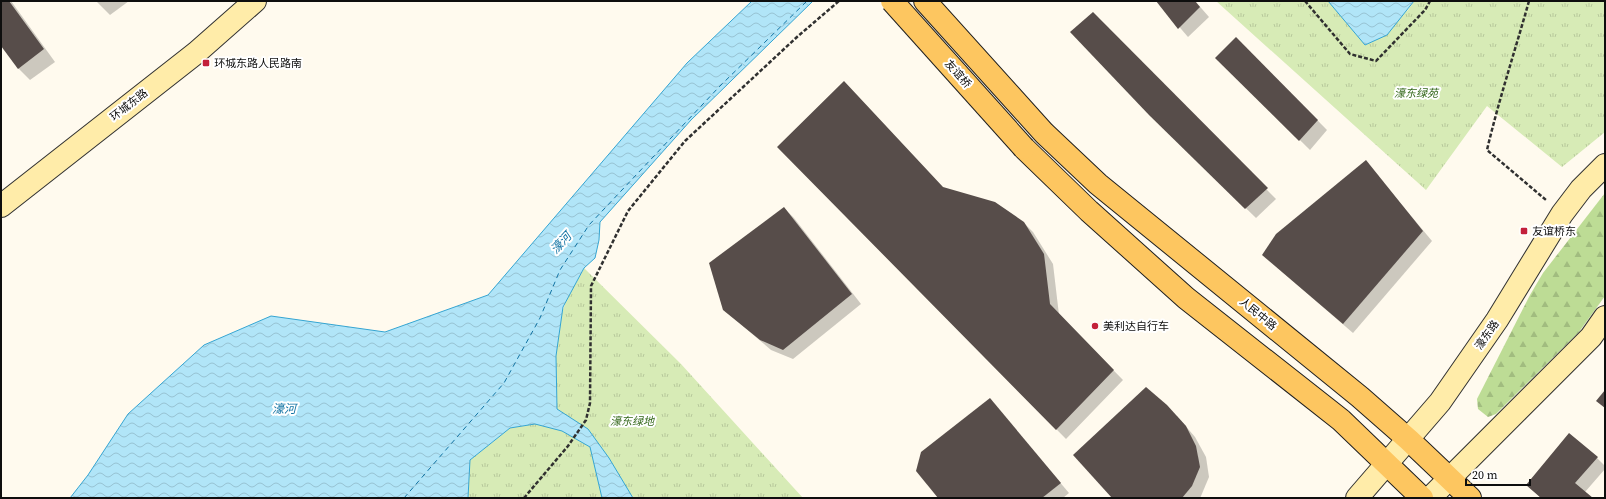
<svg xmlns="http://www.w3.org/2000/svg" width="1606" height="499" font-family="'Source Serif 4','Noto Sans SC',serif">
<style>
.forest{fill:url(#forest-firs)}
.park{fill:url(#park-tufts)}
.water{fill:url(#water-waves);stroke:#35a5d2}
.shadow{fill:#0003}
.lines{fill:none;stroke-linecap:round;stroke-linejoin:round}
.ferry{stroke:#1274a4;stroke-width:1;stroke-dasharray:5 4;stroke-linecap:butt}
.building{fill:#574d4a}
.secondary-casing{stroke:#303030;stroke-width:24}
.primary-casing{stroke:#1f1f1f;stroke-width:24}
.path{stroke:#303030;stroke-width:2.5;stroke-dasharray:4 2;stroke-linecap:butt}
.secondary{stroke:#ffeca9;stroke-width:22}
.primary{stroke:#fdc660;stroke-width:22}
.primary-bridge-casing{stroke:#1f1f1f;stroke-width:24;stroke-linecap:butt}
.primary-bridge{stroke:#fdc660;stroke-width:22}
.poi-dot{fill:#c3203a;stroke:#fff;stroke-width:1.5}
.labels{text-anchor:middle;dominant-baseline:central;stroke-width:4;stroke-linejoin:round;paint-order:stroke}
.poi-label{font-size:11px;fill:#0e0e0e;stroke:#fff;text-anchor:start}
.street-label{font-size:11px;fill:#0e0e0e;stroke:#fff}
.park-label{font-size:11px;font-style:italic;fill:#34681b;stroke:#fff}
.water-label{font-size:12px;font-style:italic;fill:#1274a4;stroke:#fff}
</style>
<defs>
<pattern id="forest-firs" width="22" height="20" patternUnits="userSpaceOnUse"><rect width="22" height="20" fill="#bddc95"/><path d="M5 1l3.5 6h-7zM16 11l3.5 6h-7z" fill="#a1bc7f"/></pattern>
<pattern id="park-tufts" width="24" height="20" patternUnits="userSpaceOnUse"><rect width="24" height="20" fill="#d7ebb6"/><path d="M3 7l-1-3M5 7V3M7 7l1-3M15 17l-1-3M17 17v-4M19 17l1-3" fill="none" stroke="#b7c89b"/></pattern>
<pattern id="water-waves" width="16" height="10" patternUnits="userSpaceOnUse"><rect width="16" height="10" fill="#b1e5f8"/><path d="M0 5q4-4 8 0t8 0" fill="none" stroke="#97c3d3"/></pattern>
</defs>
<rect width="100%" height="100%" fill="#fffaee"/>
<path class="forest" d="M 1605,193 L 1605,296 L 1579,332 L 1496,414 L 1488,417 L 1478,409 L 1477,399 L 1530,295 L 1543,273 Z"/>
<g class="park">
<path d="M 1216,1 L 1328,1 L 1366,45 L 1408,10 L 1414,1 L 1605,1 L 1605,132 L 1562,167 L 1487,106 L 1426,190 Z"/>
<path d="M 584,268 L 681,364 L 803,498 L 468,498 L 470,460 L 510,428 L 535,424 L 557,409 C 558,376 551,339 564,307 C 568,294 578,281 584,268 Z"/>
</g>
<g class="water">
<path d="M 752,1 L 813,1 L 691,120 L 600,222 L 599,240 L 595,258 L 584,268 L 563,307 L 556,356 L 557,409 L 588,429 L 609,458 L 633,498 L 602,498 L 590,447 L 562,431 L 535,424 L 510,428 L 470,460 L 468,498 L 70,498 L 88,475 L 128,414 L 204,345 L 271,316 L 385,332 L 488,295 L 687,63 Z"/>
<path d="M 1328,1 L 1414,1 L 1387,35 L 1365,45 Z"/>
</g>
<g class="shadow">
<path d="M 1,1 L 11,1 L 55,62 L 30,80 L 18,68 L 1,44 Z"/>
<path d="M 96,1 L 129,1 L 110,15 Z"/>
<path d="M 1157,1 L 1195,1 L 1209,17 L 1188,37 Z"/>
<path d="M 1093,14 L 1276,199 L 1256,218 L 1150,115 Z"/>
<path d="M 1236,38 L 1327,130 L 1310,150 L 1217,58 Z"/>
<path d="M 778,147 L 943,188 L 1023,222 L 1033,232 L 1053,264 L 1059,315 L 1123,380 L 1066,439 Z"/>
<path d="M 1366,162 L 1432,241 L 1353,333 L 1273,264 Z"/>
<path d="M 784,208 L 794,218 L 861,304 L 793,359 L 771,350 L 724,310 Z"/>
<path d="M 990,400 L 1069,493 L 1063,498 L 940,498 Z"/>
<path d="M 1177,416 L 1195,437 L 1206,457 L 1209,477 L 1201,496 L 1200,498 L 1113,498 Z"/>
<path d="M 1597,458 L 1605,466 L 1605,469 L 1585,492 L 1592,498 L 1541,498 L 1527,485 Z"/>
</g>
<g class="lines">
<path class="ferry" d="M 404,498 L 504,383 L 540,318 L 560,270 L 589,225 L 719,87 L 807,1"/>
</g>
<g class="building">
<path d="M 1,1 L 9,1 L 44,49 L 18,69 L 1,46 Z"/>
<path d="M 1156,1 L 1195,1 L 1200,7 L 1178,29 Z"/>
<path d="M 1093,12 L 1268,188 L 1245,209 L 1149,115 L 1070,32 Z"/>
<path d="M 1236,37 L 1318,120 L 1299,141 L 1215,58 Z"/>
<path d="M 844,81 L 943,187 L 995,202 L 1024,222 L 1044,254 L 1050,304 L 1114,370 L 1056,430 L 777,147 Z"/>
<path d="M 1366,160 L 1423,231 L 1343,324 L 1262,255 L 1276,234 Z"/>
<path d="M 784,207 L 852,294 L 783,350 L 760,340 L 723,310 L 709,263 Z"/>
<path d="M 1146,387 L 1167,405 L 1186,426 L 1196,446 L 1200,467 L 1192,486 L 1182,498 L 1112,498 L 1073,455 Z"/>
<path d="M 1605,390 L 1605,408 L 1596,401 Z"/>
<path d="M 990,398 L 1061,483 L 1042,498 L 938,498 L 916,471 L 921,452 Z"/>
<path d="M 1569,433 L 1598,457 L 1575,483 L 1593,498 L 1541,498 L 1526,485 Z"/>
</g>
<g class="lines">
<g class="secondary-casing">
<g id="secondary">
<path d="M 1,206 L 196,53 L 255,1"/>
<path d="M 1357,498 L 1440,402 L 1497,320 L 1562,214 L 1581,189 L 1605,165"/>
<path d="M 1430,498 L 1591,337 L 1605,317"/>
</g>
</g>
<g class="primary-casing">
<g id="primary">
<path d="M 925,1 L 1044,133 L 1098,184 L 1360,397 L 1409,440 L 1470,498"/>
<path d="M 1024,148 L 1089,211 L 1186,298 L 1341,420 L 1422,498"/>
</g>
</g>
<g class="path">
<path d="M 1305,1 L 1350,54 L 1376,61 L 1425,10 L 1430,1"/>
<path d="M 1529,1 C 1515,51 1499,99 1487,150 L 1546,200"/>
<path d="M 524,498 L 568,446 L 586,420 L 590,403 L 591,286 L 628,211 L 685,141 L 797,37 L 839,1"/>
</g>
<use href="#secondary" class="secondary"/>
<use href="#primary" class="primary"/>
<g class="primary-bridge-casing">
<path id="primary-bridge" d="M 892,1 L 1024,148"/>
</g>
<use href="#primary-bridge" class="primary-bridge"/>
</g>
<g class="poi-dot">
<rect x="202" y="59" width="8" height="8" rx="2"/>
<rect x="1520" y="227" width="8" height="8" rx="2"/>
<circle cx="1095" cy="326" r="4"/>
</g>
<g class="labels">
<g class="poi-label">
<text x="214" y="63">环城东路人民路南</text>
<text x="1532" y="231">友谊桥东</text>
<text x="1103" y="326">美利达自行车</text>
</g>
<g class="street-label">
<text transform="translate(958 74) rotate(48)">友谊桥</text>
<text transform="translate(129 105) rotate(-38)">环城东路</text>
<text transform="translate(1258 314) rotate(39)">人民中路</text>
<text transform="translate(1487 335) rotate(-55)">濠东路</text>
</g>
<g class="park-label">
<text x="1416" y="93">濠东绿苑</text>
<text x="632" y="421">濠东绿地</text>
</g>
<g class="water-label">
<text transform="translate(561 243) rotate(-48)">濠河</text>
<text x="284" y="409">濠河</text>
</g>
</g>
<rect width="1606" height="499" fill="none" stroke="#0e0e0e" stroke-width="4"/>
<path d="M1466 479v6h64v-6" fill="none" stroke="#0e0e0e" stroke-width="2"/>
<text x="1472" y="479" font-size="12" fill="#0e0e0e" stroke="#ffffff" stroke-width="3" paint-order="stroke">20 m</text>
</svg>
